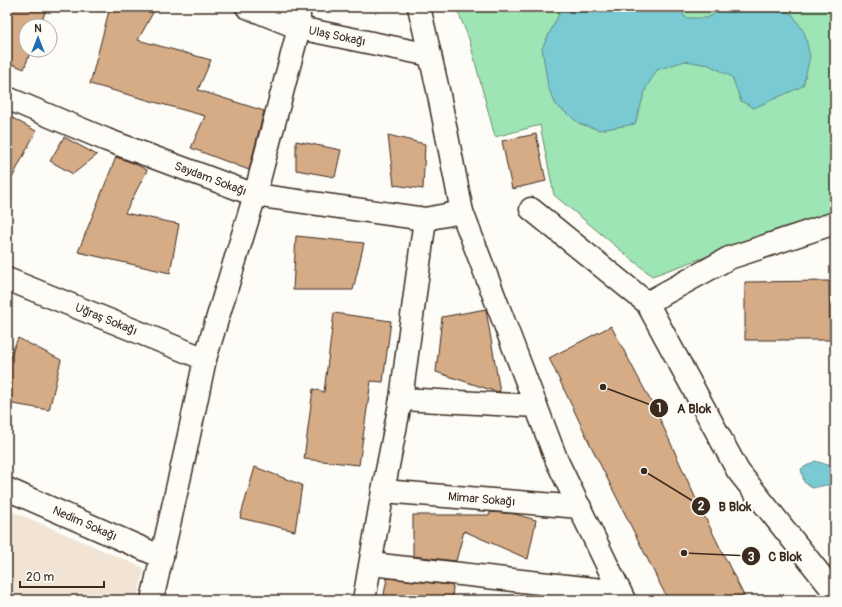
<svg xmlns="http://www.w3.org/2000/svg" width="842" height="607" font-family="Pangolin,sans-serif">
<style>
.built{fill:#f1e4d5}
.green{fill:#9de5b4;stroke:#6c8869}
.water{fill:#7acad3;stroke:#618a8b}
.building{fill:#d6ac87;stroke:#3b2a1e}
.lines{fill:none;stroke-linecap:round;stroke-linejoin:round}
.street-casing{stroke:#3b2a1e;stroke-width:25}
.street{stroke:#fdfcf7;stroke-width:22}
.labels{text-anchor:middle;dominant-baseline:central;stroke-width:4;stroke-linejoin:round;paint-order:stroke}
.street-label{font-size:12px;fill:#3b2a1e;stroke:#fdfcf7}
.leader{fill:none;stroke:#3b2a1e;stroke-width:1.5}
.callout-dot{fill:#3b2a1e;stroke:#fdfcf7;stroke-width:1.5}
.mark-label{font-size:12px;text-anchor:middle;font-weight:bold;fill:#fff}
.callout-label{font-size:13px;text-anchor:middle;font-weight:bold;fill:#3b2a1e;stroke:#fdfcf7;stroke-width:4;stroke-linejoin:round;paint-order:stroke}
</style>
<rect width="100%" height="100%" fill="#fdfcf7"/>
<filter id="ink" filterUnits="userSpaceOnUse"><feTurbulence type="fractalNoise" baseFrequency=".025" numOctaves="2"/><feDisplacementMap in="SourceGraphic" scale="8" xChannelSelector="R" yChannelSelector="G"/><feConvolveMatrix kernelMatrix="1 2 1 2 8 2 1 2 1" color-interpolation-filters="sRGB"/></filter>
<g filter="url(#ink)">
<path class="built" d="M 7,509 L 144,568 L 137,600 L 7,600 Z"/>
<path class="green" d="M 456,7 L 835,7 L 835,211 L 652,276 L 554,195 L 540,125 L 495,137 L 469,39 Z"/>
<g class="water">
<path d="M 568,7 L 678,7 L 686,18 L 707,18 L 727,7 L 778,7 L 793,15 L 805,34 L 810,57 L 803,86 L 754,108 L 741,101 L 732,77 L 709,65 L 685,61 L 657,70 L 646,88 L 635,124 L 600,130 L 580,124 L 556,105 L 548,87 L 542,48 L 559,14 Z"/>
<path d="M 815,461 L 828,465 L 832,465 L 835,461 L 835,496 L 830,486 L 826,485 L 812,488 L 804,482 L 801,469 Z"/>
</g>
<g class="building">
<path d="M 7,7 L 47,7 L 40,26 L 26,26 L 26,50 L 31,50 L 24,69 L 7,62 Z"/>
<path d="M 110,7 L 156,7 L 138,40 L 211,60 L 198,90 L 264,111 L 249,170 L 191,148 L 205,116 L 90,84 Z"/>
<path d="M 7,115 L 36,131 L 7,188 Z"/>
<path d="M 536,134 L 546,181 L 512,189 L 502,141 Z"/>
<path d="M 388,135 L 425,144 L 423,189 L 394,185 Z"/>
<path d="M 64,137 L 97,155 L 73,174 L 50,161 Z"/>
<path d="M 296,141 L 341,150 L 335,177 L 296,170 Z"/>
<path d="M 116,157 L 133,163 L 147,170 L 125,213 L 179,224 L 170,273 L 78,252 Z"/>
<path d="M 296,236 L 364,243 L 353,290 L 293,290 Z"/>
<path d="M 829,281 L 830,340 L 745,340 L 745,282 Z"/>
<path d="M 486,309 L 486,310 L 500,392 L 494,391 L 436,372 L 442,317 Z"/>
<path d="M 334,313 L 391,321 L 383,382 L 371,381 L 359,465 L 304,459 L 313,389 L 324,392 Z"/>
<path d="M 611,326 L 658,415 L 695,497 L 746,600 L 668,600 L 591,446 L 549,358 Z"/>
<path d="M 18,338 L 61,360 L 49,410 L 7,403 L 7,364 Z"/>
<path d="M 255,467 L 302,485 L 295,531 L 240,518 Z"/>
<path d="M 490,512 L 515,514 L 536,520 L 528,559 L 464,531 L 456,561 L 413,556 L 413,515 L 490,515 Z"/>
<path d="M 387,578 L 450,585 L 453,587 L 452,600 L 383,600 Z"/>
</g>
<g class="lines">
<g class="street-casing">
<g id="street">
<path id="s1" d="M 247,7 L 299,28 L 430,55"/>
<path id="s2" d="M 7,98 L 107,140 L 255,195 L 425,219 L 462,212 L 438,90 L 419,7"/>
<path d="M 531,209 L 647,303"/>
<path d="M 462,212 L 557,461 L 624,600"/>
<path d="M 835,223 L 729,258 L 647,303 L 738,471 L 835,593"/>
<path id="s3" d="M 7,279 L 205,359"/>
<path d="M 401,399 L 536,406"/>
<path id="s4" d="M 7,489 L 162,557"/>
<path id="s5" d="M 383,491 L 580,507"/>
<path d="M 371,564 L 620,592"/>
<path d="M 152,600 L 186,449 L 205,359 L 255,195 L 299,28 L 299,7"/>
<path d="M 364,600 L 383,491 L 401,399 L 425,219"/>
</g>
</g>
<use href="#street" class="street"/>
</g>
</g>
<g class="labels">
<g class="street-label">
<text stroke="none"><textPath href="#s1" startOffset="95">Ulaş Sokağı</textPath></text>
<text stroke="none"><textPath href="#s2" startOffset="219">Saydam Sokağı</textPath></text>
<text stroke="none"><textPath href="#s3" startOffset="107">Uğraş Sokağı</textPath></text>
<text stroke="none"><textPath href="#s5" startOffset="99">Mimar Sokağı</textPath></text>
<text stroke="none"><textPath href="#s4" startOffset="85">Nedim Sokağı</textPath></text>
</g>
</g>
<path class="leader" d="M603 387L659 408M644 471L701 506M684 553L751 556"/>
<g class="callout-dot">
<circle cx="603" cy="387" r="4"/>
<circle cx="644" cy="471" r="4"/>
<circle cx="684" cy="553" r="4"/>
<circle cx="659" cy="408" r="10"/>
<circle cx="701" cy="506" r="10"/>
<circle cx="751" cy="556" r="10"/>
</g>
<g class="mark-label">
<text x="659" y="412">1</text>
<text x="701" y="510">2</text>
<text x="751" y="561">3</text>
</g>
<g class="callout-label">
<text x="694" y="413">A Blok</text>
<text x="735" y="511">B Blok</text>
<text x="785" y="561">C Blok</text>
</g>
<rect width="842" height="607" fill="none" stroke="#fdfcf7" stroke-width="24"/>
<rect x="12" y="12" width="818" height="583" fill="none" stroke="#3b2a1e" stroke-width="1.5" filter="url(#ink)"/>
<g transform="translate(38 38)"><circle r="19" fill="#fdfcf7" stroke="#afa8a0"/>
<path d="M0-3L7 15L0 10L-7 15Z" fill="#1f6fb2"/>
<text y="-6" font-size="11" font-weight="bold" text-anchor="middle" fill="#3b2a1e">N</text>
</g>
<path d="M20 581v6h84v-6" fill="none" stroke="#3b2a1e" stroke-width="2"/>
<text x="26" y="581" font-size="12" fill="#3b2a1e" stroke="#fdfcf7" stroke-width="3" paint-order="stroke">20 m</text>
</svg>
